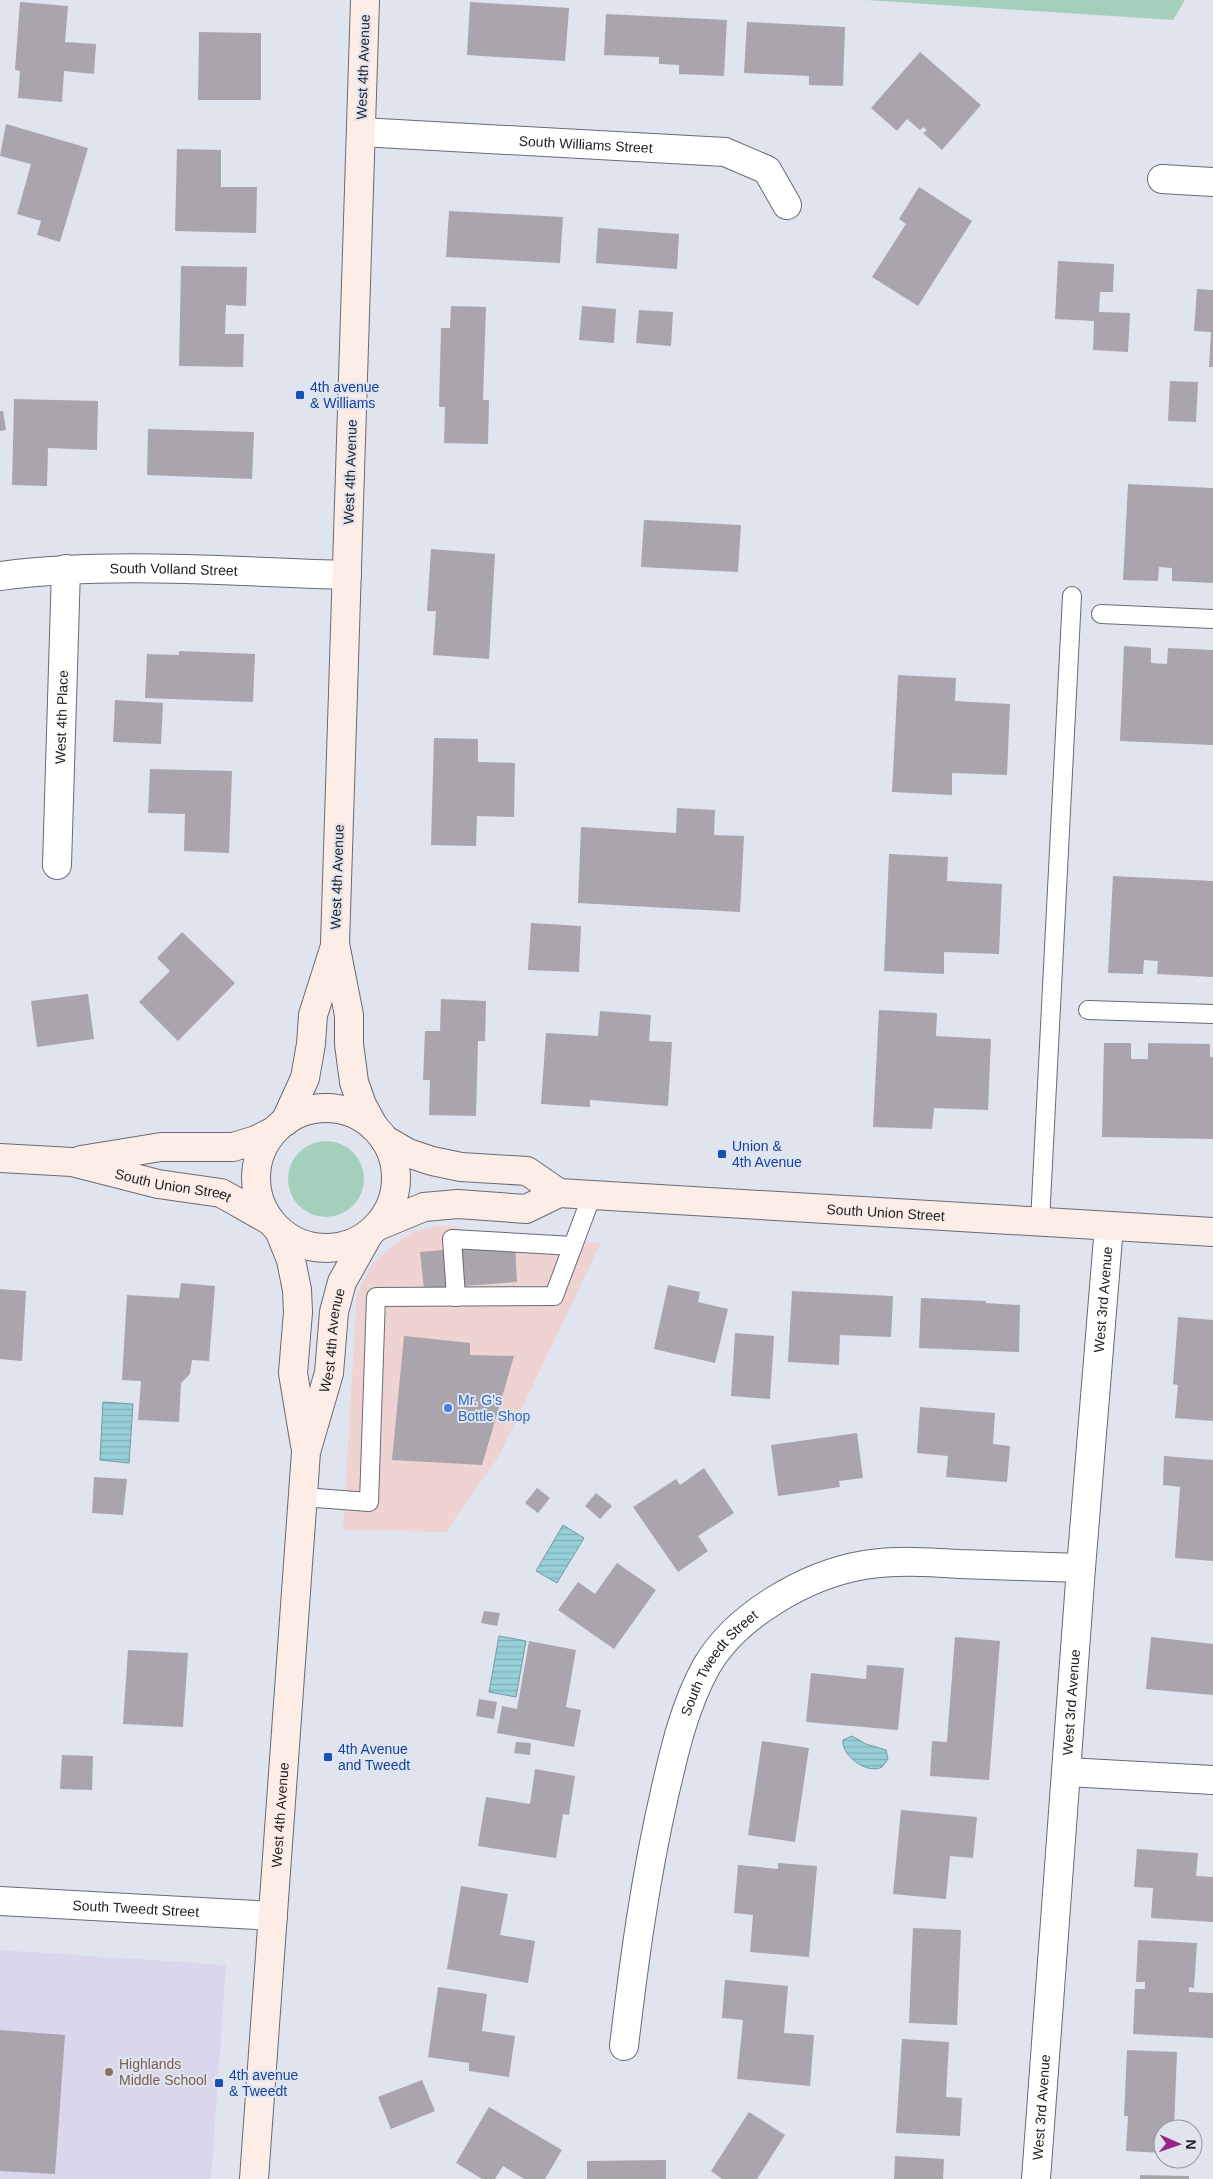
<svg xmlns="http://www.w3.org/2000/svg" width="1213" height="2179" font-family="Helvetica,sans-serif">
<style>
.commercial{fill:#eed3d2}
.education{fill:#dad7ed}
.green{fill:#a4d0bb}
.water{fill:url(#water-rules);stroke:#739ba1}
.building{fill:#aaa4ad}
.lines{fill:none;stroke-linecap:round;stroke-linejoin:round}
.lane-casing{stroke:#686b75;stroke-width:20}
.street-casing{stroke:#686b75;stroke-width:30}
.secondary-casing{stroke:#686b75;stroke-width:30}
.lane{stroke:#fff;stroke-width:18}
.street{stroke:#fff;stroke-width:28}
.secondary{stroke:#fdede7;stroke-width:28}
.transit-dot{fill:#1a4fb4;stroke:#e0e4ef;stroke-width:2}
.shop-dot{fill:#3f7fe0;stroke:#e0e4ef;stroke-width:2}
.education-dot{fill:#8d6e63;stroke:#e0e4ef;stroke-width:2}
.labels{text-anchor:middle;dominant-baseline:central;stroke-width:4;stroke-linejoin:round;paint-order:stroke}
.street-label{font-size:14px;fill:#202226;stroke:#e0e4ef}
.transit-label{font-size:14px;fill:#164399;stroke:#e0e4ef;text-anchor:start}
.shop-label{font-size:14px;fill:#366cbe;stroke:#e0e4ef;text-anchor:start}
.education-label{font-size:14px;fill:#785e54;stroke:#e0e4ef;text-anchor:start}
</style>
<defs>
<pattern id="water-rules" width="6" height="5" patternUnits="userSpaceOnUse" patternTransform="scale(1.25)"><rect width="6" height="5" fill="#96cfd6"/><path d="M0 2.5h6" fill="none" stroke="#81b1b8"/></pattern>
</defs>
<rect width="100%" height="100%" fill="#e0e4ef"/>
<path class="commercial" d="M 436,1226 L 454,1226 L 480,1235 L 601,1243 L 499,1456 L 446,1532 L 343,1530 L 357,1294 L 372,1264 L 392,1246 L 412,1232 Z"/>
<path class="education" d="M 0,1950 L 226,1965 L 211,2179 L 0,2179 Z"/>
<g class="green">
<path d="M 866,0 L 1185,0 L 1173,20 Z"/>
<circle cx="326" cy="1179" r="38"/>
</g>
<g class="water">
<path d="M 103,1402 L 133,1404 L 129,1463 L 100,1460 Z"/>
<path d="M 563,1525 L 584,1538 L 557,1583 L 536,1571 Z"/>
<path d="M 499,1636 L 526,1641 L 516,1697 L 489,1692 Z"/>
<path d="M 852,1736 L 866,1744 L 886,1750 L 888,1759 L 882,1767 C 868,1775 841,1756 843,1740 Z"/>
</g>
<g class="building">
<path d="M 20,2 L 68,6 L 65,42 L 96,44 L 94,74 L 64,71 L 62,102 L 18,98 L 20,71 L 15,70 Z"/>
<path d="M 470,2 L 569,8 L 565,61 L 467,55 Z"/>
<path d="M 606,14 L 727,20 L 724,76 L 679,74 L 679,65 L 659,64 L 659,57 L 604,55 Z"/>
<path d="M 747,22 L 845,27 L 843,86 L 809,85 L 809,76 L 744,73 Z"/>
<path d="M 199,32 L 261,33 L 261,100 L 198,100 Z"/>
<path d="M 920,52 L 981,105 L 942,150 L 923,133 L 927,130 L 923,127 L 920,130 L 907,119 L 897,131 L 871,108 Z"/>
<path d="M 6,124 L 88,148 L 60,242 L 37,235 L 41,221 L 17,214 L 31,164 L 0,156 Z"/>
<path d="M 177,149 L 221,150 L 221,187 L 257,187 L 256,233 L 175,231 Z"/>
<path d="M 919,187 L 972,221 L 918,306 L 872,277 L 906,224 L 899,219 Z"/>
<path d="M 449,211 L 563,217 L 560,263 L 446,257 Z"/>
<path d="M 598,228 L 679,234 L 677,269 L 596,263 Z"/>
<path d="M 1058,261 L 1114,264 L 1113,292 L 1100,292 L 1099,312 L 1130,313 L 1128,352 L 1093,350 L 1094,321 L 1055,319 Z"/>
<path d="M 181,266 L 247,267 L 246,306 L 226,305 L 225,334 L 244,334 L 243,367 L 179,366 Z"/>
<path d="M 1197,289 L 1213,290 L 1213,367 L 1209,367 L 1211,332 L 1194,331 Z"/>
<path d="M 451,306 L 486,307 L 483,400 L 489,400 L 488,444 L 444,443 L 445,407 L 439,407 L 441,328 L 450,328 Z"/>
<path d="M 582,306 L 616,309 L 614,343 L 579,340 Z"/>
<path d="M 639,310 L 673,312 L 671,346 L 636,343 Z"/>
<path d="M 1170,381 L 1198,382 L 1196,422 L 1168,421 Z"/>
<path d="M 14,399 L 98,401 L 97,450 L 48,448 L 47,486 L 12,485 Z"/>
<path d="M 0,411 L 3,411 L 6,430 L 0,431 Z"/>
<path d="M 148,429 L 254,432 L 252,479 L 147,475 Z"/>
<path d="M 1128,484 L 1213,488 L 1213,583 L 1172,581 L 1172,568 L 1159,567 L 1158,581 L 1123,580 Z"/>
<path d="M 644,520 L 741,525 L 738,572 L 641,567 Z"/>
<path d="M 431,549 L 495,554 L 489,659 L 433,655 L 436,611 L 427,611 Z"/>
<path d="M 1124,646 L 1151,648 L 1151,663 L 1167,664 L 1168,648 L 1213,650 L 1213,745 L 1120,741 Z"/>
<path d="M 179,651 L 255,654 L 253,702 L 145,698 L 147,654 L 179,655 Z"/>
<path d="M 898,675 L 956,678 L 955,701 L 1010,704 L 1007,775 L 952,773 L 952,795 L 892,792 Z"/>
<path d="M 115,700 L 163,703 L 161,744 L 113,742 Z"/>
<path d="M 434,738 L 478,739 L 478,762 L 515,763 L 514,817 L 477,816 L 476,846 L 431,845 Z"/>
<path d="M 150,769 L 232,771 L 229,853 L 184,851 L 185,814 L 148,813 Z"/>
<path d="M 677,808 L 715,810 L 714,835 L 744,836 L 740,912 L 578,903 L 581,827 L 676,833 Z"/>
<path d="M 889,854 L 948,857 L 947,881 L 1002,884 L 999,954 L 944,952 L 944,974 L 884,971 Z"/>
<path d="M 1113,876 L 1213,881 L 1213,977 L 1157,974 L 1158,961 L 1144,960 L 1143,974 L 1108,973 Z"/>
<path d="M 531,923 L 581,926 L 579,972 L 528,970 Z"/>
<path d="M 182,932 L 235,983 L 178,1041 L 139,1002 L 170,971 L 157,958 Z"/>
<path d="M 88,994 L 94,1039 L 37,1047 L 31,1001 Z"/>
<path d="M 441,999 L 486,1001 L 485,1041 L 478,1041 L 476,1116 L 429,1115 L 430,1080 L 423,1080 L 425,1031 L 440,1031 Z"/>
<path d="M 879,1010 L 937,1013 L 936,1036 L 991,1039 L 988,1110 L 934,1108 L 932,1129 L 873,1127 Z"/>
<path d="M 600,1011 L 651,1015 L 649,1041 L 672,1042 L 668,1106 L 590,1100 L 590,1107 L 541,1104 L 546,1033 L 598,1036 Z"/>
<path d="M 1104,1043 L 1131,1043 L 1131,1059 L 1148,1059 L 1148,1043 L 1210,1044 L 1210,1057 L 1213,1057 L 1213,1139 L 1102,1137 Z"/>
<path d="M 515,1244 L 517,1282 L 424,1289 L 420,1252 Z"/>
<path d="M 181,1283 L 215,1286 L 209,1361 L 192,1360 L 190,1374 L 181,1383 L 179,1422 L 138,1420 L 141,1381 L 122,1380 L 127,1295 L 179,1298 Z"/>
<path d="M 668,1285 L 700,1292 L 698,1302 L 728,1309 L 715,1363 L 654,1349 Z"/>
<path d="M 0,1289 L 26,1291 L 22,1361 L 0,1359 Z"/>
<path d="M 792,1291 L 893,1296 L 891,1337 L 840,1335 L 839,1365 L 788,1362 Z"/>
<path d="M 921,1298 L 986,1301 L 986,1303 L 1020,1305 L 1019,1352 L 919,1348 Z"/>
<path d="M 1178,1317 L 1213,1320 L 1213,1421 L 1175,1418 L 1178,1385 L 1173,1384 Z"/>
<path d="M 735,1333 L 774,1336 L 770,1399 L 731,1396 Z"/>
<path d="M 404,1336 L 470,1343 L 470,1355 L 514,1356 L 482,1465 L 392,1460 Z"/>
<path d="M 920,1407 L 995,1413 L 993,1444 L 1010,1446 L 1007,1482 L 946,1477 L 948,1456 L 917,1453 Z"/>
<path d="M 857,1433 L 863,1478 L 839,1481 L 840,1487 L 778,1496 L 771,1445 Z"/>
<path d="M 1164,1456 L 1213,1460 L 1213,1561 L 1175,1558 L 1180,1487 L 1163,1485 Z"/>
<path d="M 704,1468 L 734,1513 L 698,1536 L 708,1551 L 678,1572 L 633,1507 L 676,1479 L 680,1485 Z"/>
<path d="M 94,1477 L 127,1479 L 123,1515 L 92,1513 Z"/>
<path d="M 537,1488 L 550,1498 L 538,1513 L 525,1503 Z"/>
<path d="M 596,1493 L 612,1506 L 600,1519 L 585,1506 Z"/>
<path d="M 617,1563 L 656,1590 L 614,1649 L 558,1610 L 578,1582 L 595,1594 Z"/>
<path d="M 484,1611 L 500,1613 L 497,1626 L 481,1623 Z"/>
<path d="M 955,1637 L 1000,1641 L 989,1780 L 930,1776 L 932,1741 L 947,1742 Z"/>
<path d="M 1151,1637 L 1213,1644 L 1213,1695 L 1146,1689 Z"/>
<path d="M 529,1641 L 576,1650 L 566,1707 L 581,1710 L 574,1747 L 497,1733 L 502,1706 L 517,1709 Z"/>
<path d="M 128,1650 L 188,1653 L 183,1727 L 123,1724 Z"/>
<path d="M 867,1665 L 904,1668 L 898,1730 L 806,1722 L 811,1673 L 866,1679 Z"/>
<path d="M 479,1699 L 497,1702 L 494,1719 L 476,1716 Z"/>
<path d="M 762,1741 L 809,1748 L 795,1842 L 748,1835 Z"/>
<path d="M 516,1742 L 531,1743 L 530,1755 L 514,1753 Z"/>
<path d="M 62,1755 L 93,1756 L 92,1790 L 60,1789 Z"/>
<path d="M 535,1769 L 575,1776 L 569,1815 L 563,1814 L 556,1858 L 478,1846 L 486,1797 L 530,1804 Z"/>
<path d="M 901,1810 L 977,1817 L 973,1858 L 950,1856 L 946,1899 L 893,1894 Z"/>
<path d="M 1137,1849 L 1198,1853 L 1196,1876 L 1213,1877 L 1213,1922 L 1151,1918 L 1153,1888 L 1134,1887 Z"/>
<path d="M 778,1863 L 817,1866 L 809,1957 L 750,1952 L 753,1915 L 734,1913 L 738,1865 L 778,1869 Z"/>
<path d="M 461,1886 L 508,1894 L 500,1935 L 535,1941 L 528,1983 L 447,1969 Z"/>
<path d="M 913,1928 L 961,1930 L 957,2025 L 909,2023 Z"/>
<path d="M 1138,1940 L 1197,1943 L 1194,1988 L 1189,1987 L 1189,1992 L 1213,1993 L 1213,2038 L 1133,2034 L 1135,1989 L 1145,1989 L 1145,1982 L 1136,1982 Z"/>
<path d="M 725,1980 L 788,1986 L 784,2033 L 814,2035 L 810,2086 L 737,2079 L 743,2020 L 722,2018 Z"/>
<path d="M 438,1987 L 487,1994 L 482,2031 L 515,2036 L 509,2077 L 469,2071 L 469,2063 L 428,2057 Z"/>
<path d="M 0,2030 L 65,2035 L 55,2174 L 0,2171 Z"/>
<path d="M 902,2039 L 949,2042 L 946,2097 L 962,2098 L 960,2136 L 896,2133 Z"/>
<path d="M 1127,2050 L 1177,2052 L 1174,2129 L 1163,2129 L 1163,2153 L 1126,2151 L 1128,2116 L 1124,2116 Z"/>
<path d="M 422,2080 L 435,2111 L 391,2129 L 378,2097 Z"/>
<path d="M 489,2107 L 562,2150 L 545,2179 L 524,2179 L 503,2166 L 495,2179 L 482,2179 L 456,2163 Z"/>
<path d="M 749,2112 L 785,2135 L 757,2179 L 722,2179 L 711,2171 Z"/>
<path d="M 895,2156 L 944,2159 L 943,2179 L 894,2179 Z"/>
<path d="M 666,2160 L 666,2179 L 587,2179 L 587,2161 Z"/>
<path d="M 1140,2175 L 1189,2176 L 1189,2179 L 1140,2179 Z"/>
</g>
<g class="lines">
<g class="lane-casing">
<g id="lane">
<path d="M 1101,614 L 1213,619"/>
<path d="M 1088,1010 L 1213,1014"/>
<path d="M 1040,1222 L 1072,596"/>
<path d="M 456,1297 L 452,1239 L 573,1246"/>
<path d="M 303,1497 L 369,1502 L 376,1297 L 554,1296 L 592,1195"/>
</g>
</g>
<g class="street-casing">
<g id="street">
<path id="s1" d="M 361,132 L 725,152 L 767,170 L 787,205"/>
<path d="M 1162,179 L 1213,182"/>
<path id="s2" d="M 0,576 C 115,561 232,572 347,575"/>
<path id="s3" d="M 57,865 L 66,569"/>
<path d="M 1067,1772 L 1213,1780"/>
<path id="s4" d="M 0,1901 L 273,1916"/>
<path id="s5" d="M 624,2046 C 634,1962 645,1879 664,1796 C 674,1752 684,1707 706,1667 C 736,1615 806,1575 864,1565 C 896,1560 928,1562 960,1564 C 1000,1565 1041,1567 1081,1568"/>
<path id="s6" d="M 1036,2179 L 1081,1568 L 1109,1226"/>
</g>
</g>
<g class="secondary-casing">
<g id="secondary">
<path d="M 365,0 L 335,944 L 349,1015 L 349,1044 L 354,1082 L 362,1105 L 374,1127"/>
<circle cx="326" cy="1178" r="70"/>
<path d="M 285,1122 L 305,1078 L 311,1044 L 313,1015 L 335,946"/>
<path d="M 384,1139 L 408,1153 L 432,1161 L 461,1167 L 527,1171 L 559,1193"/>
<path id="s7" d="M 0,1158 L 72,1162 L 158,1184 L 221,1193 L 269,1220"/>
<path d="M 81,1160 L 161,1147 L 233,1147 L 256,1140 L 274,1131"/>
<path id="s8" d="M 378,1226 L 424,1207 L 458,1204 L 526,1209 L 559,1193 L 1213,1232"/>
<path d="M 279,1230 L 291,1260 L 297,1290 L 298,1312 L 293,1373 L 305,1445"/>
<path id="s9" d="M 254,2179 L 306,1452 L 329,1373 L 334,1312 L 342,1282 L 369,1234"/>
</g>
</g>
<use href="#lane" class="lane"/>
<use href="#street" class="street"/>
<use href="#secondary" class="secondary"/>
</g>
<g class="transit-dot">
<rect x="295" y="390" width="10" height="10" rx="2.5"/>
<rect x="717" y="1149" width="10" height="10" rx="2.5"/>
<rect x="323" y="1752" width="10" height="10" rx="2.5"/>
<rect x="214" y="2078" width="10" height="10" rx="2.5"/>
</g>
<circle class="shop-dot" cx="448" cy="1408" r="5"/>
<circle class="education-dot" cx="109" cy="2072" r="5"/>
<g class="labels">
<g class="street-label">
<text transform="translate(363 67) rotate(-88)">West 4th Avenue</text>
<text stroke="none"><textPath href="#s1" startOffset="225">South Williams Street</textPath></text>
<text transform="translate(350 472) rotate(-88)">West 4th Avenue</text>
<text stroke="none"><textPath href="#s2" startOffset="174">South Volland Street</textPath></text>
<text stroke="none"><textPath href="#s3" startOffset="148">West 4th Place</textPath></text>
<text transform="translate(337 877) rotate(-88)">West 4th Avenue</text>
<text stroke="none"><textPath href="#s7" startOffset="176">South Union Street</textPath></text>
<text stroke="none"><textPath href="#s8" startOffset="516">South Union Street</textPath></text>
<text stroke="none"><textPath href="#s6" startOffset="882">West 3rd Avenue</textPath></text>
<text stroke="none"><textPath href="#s9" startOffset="844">West 4th Avenue</textPath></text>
<text stroke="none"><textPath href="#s5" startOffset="400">South Tweedt Street</textPath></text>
<text stroke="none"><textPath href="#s6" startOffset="478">West 3rd Avenue</textPath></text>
<text stroke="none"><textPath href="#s9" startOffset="365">West 4th Avenue</textPath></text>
<text stroke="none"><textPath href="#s4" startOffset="136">South Tweedt Street</textPath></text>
<text stroke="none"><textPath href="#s6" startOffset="72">West 3rd Avenue</textPath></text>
</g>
<g class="transit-label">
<text x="310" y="387">4th avenue<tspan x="310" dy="16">&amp; Williams</tspan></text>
<text x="732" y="1146">Union &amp;<tspan x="732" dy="16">4th Avenue</tspan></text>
<text x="338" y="1749">4th Avenue<tspan x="338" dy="16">and Tweedt</tspan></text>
<text x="229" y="2075">4th avenue<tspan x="229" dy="16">&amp; Tweedt</tspan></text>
</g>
<g class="shop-label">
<text x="458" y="1400">Mr. G's<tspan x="458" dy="16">Bottle Shop</tspan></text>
</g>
<g class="education-label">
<text x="119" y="2064">Highlands<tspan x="119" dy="16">Middle School</tspan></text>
</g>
</g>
<g transform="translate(1178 2144) rotate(92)"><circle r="24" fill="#e0e4ef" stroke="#93969f"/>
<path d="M0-4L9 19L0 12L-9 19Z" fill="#962786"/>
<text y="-8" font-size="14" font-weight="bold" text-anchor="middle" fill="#202226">N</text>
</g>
</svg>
